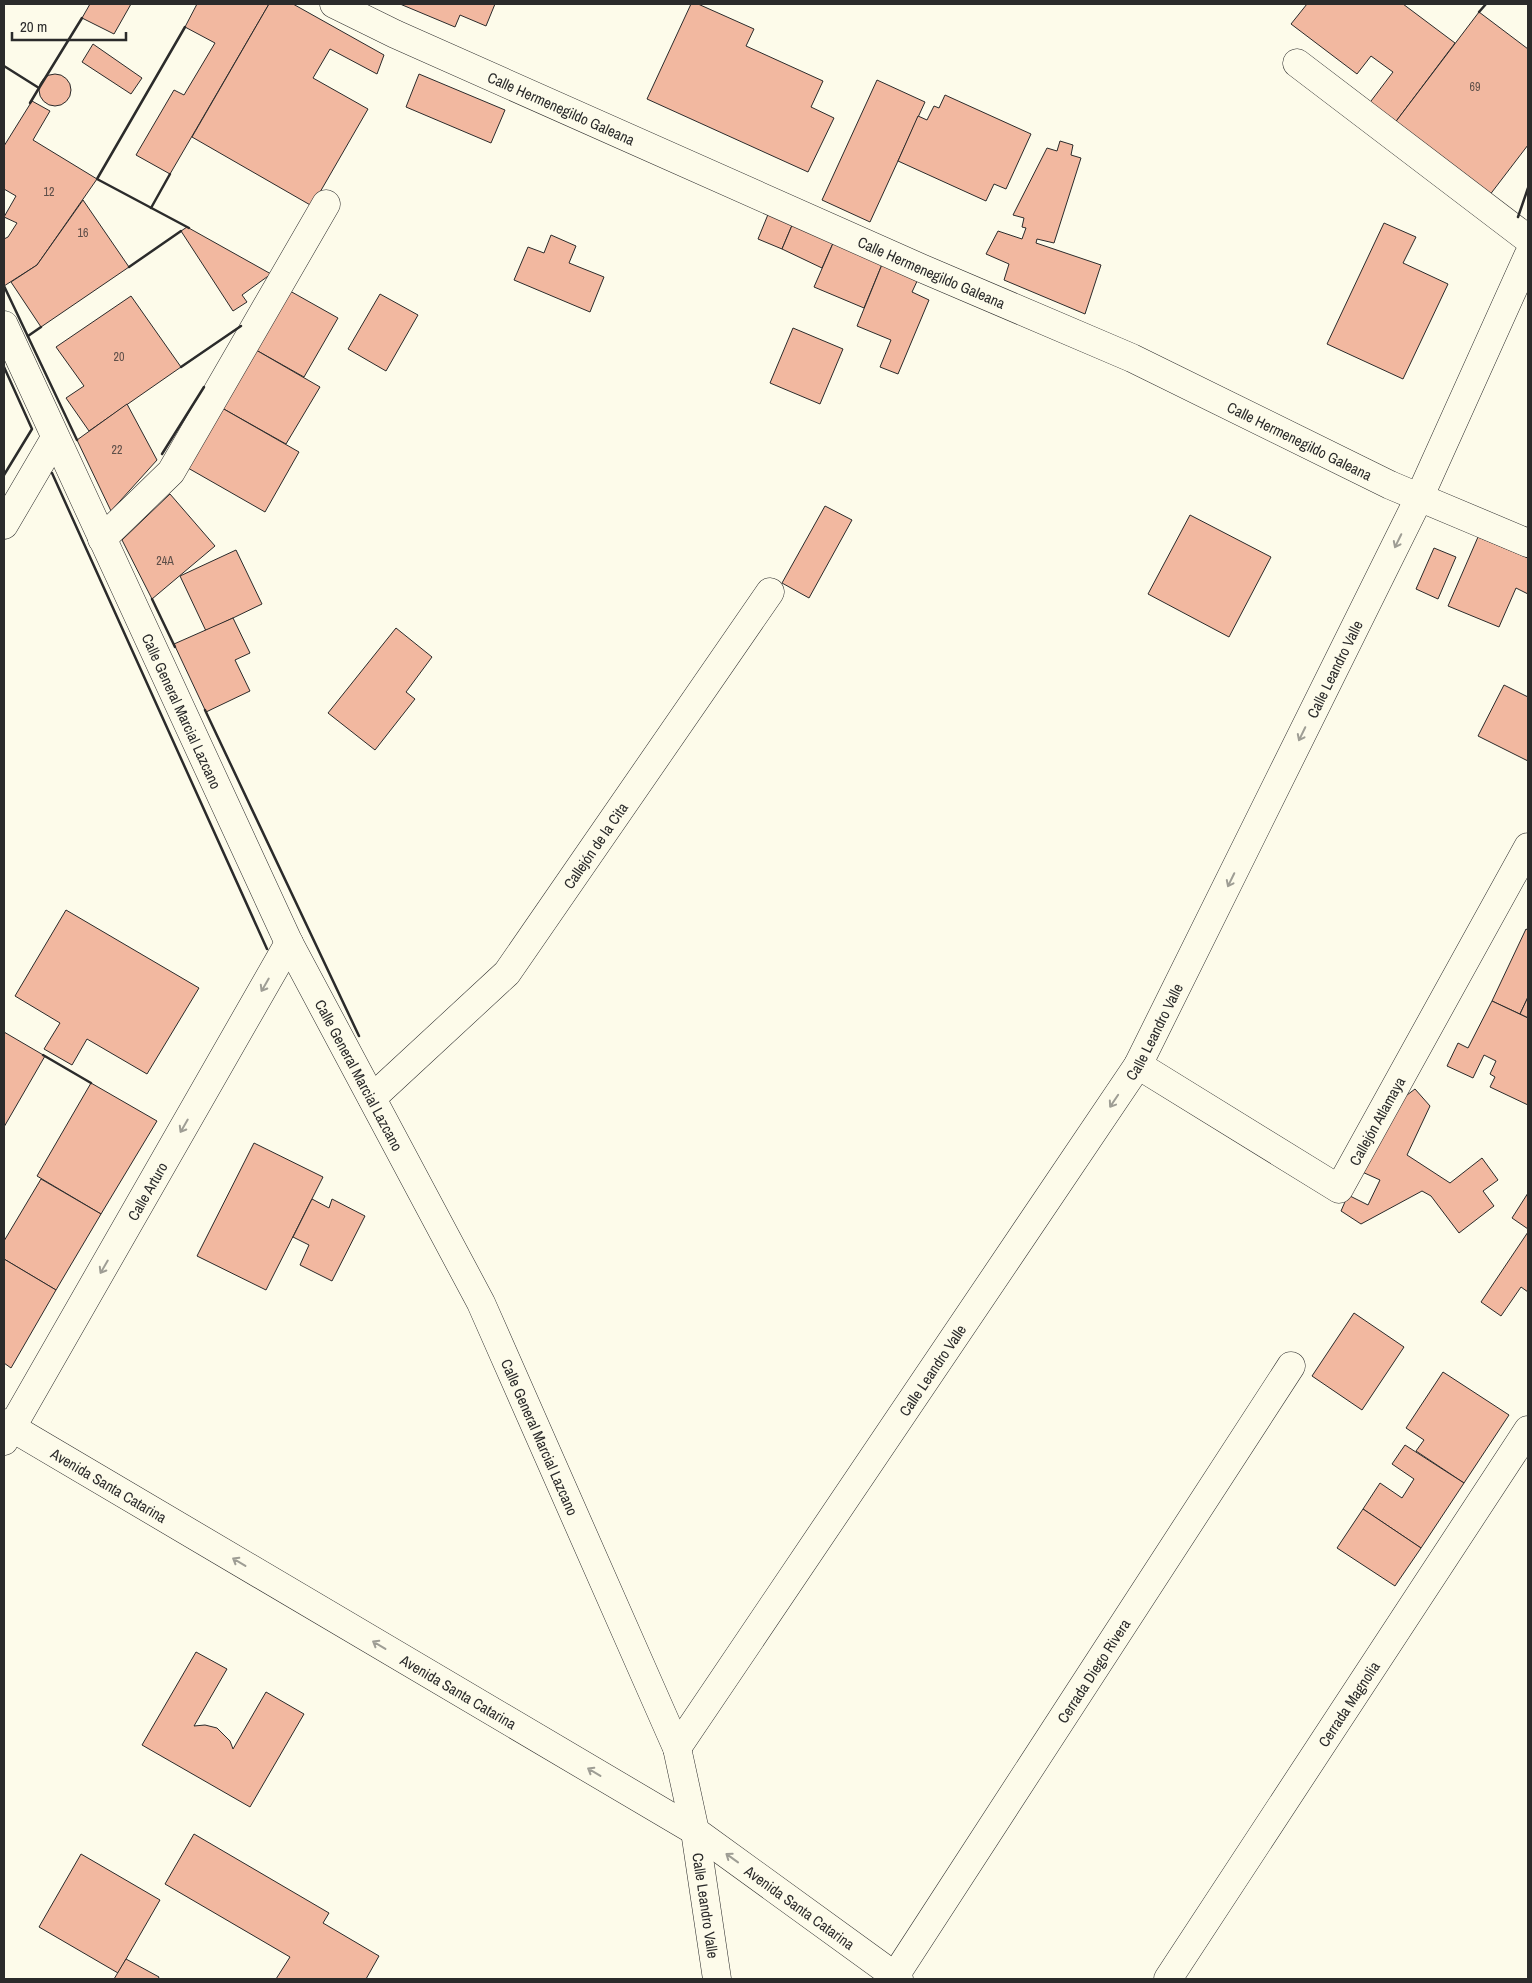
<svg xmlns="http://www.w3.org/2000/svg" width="1532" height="1983" font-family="'Archivo Narrow',sans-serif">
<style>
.building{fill:#f2b8a0;stroke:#2b2b2b}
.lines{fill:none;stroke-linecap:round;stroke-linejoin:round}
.minor-casing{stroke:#2b2b2b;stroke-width:29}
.minor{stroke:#fdfbea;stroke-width:28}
.wall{stroke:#2b2b2b;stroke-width:2.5}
.oneway{stroke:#9e9d94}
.labels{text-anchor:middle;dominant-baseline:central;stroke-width:4;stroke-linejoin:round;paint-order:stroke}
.number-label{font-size:12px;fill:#5d4e48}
.street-label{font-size:15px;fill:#2b2b2b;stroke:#fdfbea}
</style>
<rect width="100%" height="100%" fill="#fdfbea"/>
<g class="building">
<path d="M 90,4 L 131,4 L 114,34 L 82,18 Z"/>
<path d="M 197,4 L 269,4 L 170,174 L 136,155 L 174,90 L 184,95 L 215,43 L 185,27 Z"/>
<path d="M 269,4 L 293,4 L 384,55 L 377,74 L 330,49 L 313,78 L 368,109 L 312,206 L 192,137 Z"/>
<path d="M 400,4 L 495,4 L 486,26 L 460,15 L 455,27 Z"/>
<path d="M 691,4 L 698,4 L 754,29 L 746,46 L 823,81 L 811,107 L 834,118 L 808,172 L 647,99 Z"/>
<path d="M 1307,4 L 1403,4 L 1455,43 L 1394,124 L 1368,105 L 1393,72 L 1371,56 L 1357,74 L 1291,24 Z"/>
<path d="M 1479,12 L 1528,49 L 1528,145 L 1489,196 L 1394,124 Z"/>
<path d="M 93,44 L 142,78 L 131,94 L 82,62 Z"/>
<circle cx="55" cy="90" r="16"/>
<path d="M 419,74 L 505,110 L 491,143 L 406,107 Z"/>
<path d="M 877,80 L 925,102 L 870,222 L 822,200 Z"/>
<path d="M 945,95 L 1031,134 L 1006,189 L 994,184 L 986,201 L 898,161 L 918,116 L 927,120 L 934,106 L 939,108 Z"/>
<path d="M 32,101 L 50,111 L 33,140 L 97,179 L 37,265 L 4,286 L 4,239 L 8,237 L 17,223 L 4,217 L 16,196 L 4,189 L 4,146 Z"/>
<path d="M 1060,141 L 1073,145 L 1071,155 L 1081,158 L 1054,243 L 1037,239 L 1036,243 L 1101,265 L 1085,314 L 1004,280 L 1009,264 L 986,254 L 998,231 L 1022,239 L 1026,228 L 1022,227 L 1024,218 L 1013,215 L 1047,148 L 1057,151 Z"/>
<path d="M 83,200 L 129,267 L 41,327 L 11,282 L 37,265 Z"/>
<path d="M 769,212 L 793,223 L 782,249 L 758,239 Z"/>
<path d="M 793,223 L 834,241 L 822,268 L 782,249 Z"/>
<path d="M 1384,223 L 1416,237 L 1403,263 L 1448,284 L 1403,379 L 1327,344 Z"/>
<path d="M 187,227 L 271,274 L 242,295 L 247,302 L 233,311 L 181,231 Z"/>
<path d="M 551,235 L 576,246 L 569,263 L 604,277 L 590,312 L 514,280 L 528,247 L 544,253 Z"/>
<path d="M 834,241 L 883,262 L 864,308 L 814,287 Z"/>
<path d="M 883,262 L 919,277 L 912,292 L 929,300 L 898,374 L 880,367 L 891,340 L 857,326 Z"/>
<path d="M 290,291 L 338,318 L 304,377 L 256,350 Z"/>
<path d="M 380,294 L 418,315 L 386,371 L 348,349 Z"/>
<path d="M 131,296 L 181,367 L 89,431 L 66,398 L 84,386 L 56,347 Z"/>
<path d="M 793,328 L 843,349 L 820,404 L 770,383 Z"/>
<path d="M 256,350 L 320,387 L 286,444 L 222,408 Z"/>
<path d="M 127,404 L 157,460 L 111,511 L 77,440 Z"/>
<path d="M 222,408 L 299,452 L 265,512 L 188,468 Z"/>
<path d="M 170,494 L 215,546 L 152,599 L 122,540 Z"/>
<path d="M 825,506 L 852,520 L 809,598 L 782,583 Z"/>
<path d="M 1190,515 L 1271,557 L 1229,637 L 1148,594 Z"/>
<path d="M 1478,537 L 1528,558 L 1528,594 L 1516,588 L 1499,627 L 1448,606 Z"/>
<path d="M 1434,548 L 1456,557 L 1438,599 L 1416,589 Z"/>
<path d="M 236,550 L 262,604 L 206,631 L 180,576 Z"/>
<path d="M 233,618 L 250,653 L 235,660 L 250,691 L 206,712 L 174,644 Z"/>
<path d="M 396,628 L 432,657 L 406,692 L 415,699 L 375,750 L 328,713 Z"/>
<path d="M 1504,685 L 1528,697 L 1528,761 L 1478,736 Z"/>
<path d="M 66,910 L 199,988 L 147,1074 L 87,1039 L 72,1065 L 44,1049 L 60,1023 L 15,996 Z"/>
<path d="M 1526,929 L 1528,930 L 1528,997 L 1520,1014 L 1492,1001 Z"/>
<path d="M 1528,997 L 1528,1018 L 1520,1014 Z"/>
<path d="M 1492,1001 L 1528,1018 L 1528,1105 L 1490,1087 L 1495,1077 L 1490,1074 L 1496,1061 L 1484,1055 L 1473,1078 L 1447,1066 L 1458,1043 L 1468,1048 Z"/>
<path d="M 4,1032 L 45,1056 L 4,1127 Z"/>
<path d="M 91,1083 L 157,1121 L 101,1214 L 37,1176 Z"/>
<path d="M 1415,1089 L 1430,1106 L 1407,1155 L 1450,1183 L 1482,1158 L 1498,1180 L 1483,1191 L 1494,1206 L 1459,1233 L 1431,1196 L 1422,1191 L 1361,1224 L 1341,1211 L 1348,1195 L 1368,1205 L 1380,1180 L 1360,1171 L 1391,1107 Z"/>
<path d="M 254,1143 L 323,1177 L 266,1290 L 197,1256 Z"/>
<path d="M 41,1179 L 101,1214 L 56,1290 L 4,1259 L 4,1241 Z"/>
<path d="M 1528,1193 L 1528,1229 L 1512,1218 Z"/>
<path d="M 312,1199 L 329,1208 L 332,1199 L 365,1216 L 332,1281 L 300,1265 L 309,1245 L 293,1237 Z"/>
<path d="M 1528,1232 L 1528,1292 L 1521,1287 L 1501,1316 L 1481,1302 Z"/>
<path d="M 4,1259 L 56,1290 L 11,1368 L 4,1363 Z"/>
<path d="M 1354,1313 L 1404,1347 L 1362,1410 L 1312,1376 Z"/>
<path d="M 1443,1372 L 1509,1415 L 1464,1483 L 1416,1451 L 1424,1440 L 1406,1428 Z"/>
<path d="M 1405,1445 L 1464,1483 L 1421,1548 L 1363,1509 L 1380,1483 L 1402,1498 L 1414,1479 L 1392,1464 Z"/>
<path d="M 1363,1509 L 1421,1548 L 1395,1586 L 1337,1548 Z"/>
<path d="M 196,1652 L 227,1669 L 194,1726 L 205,1725 L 217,1728 L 230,1741 L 233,1749 L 266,1692 L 304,1714 L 250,1807 L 142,1745 Z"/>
<path d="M 194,1834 L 329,1913 L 323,1923 L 379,1956 L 366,1979 L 276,1979 L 290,1957 L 165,1884 Z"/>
<path d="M 81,1854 L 160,1900 L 118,1973 L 39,1927 Z"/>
<path d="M 126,1959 L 159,1977 L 158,1979 L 114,1979 Z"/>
</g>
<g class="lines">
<g class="minor-casing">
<g id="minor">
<path id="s1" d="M 334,4 L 395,34 L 921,268 L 1132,358 L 1390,485 L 1528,543"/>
<path d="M 1297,63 L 1528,239"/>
<path id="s2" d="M 4,325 L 289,943 L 481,1303 L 677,1748 L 695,1831 L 717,1979"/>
<path d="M 4,525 L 55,438"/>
<path d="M 102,539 L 171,472 L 326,204"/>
<path id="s3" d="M 1138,1065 L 1339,1189 L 1528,847"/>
<path id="s4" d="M 372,1098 L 507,973 L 770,592"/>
<path id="s5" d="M 4,1423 L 695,1831 L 899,1979"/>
<path id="s6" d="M 4,1441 L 289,943"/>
<path id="s7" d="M 677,1748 L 1138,1065 L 1419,498 L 1528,256"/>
<path id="s8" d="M 895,1976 L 1291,1366"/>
<path id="s9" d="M 1168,1979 L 1528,1430"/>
</g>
</g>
<use href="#minor" class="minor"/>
<g class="wall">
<path d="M 1479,12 L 1486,4"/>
<path d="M 185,27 L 97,179 L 189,228"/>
<path d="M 4,66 L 39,88 L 30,103"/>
<path d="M 39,88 L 82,18"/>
<path d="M 151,208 L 170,174"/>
<path d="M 1518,217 L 1528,188"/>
<path d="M 129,267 L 181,231"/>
<path d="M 4,286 L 77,440"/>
<path d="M 28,336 L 41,327"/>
<path d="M 4,367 L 32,429 L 4,475"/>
<path d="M 181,367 L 241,326"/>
<path d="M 162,454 L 204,387"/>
<path d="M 52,473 L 267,949"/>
<path d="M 152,599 L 175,647"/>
<path d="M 205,710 L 359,1036"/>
<path d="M 43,1055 L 91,1083"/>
</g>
</g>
<defs><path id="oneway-shaft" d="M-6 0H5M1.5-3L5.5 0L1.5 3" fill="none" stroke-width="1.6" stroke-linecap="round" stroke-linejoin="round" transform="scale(1.25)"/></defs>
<g class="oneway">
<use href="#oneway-shaft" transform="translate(1398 541) rotate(116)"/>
<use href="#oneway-shaft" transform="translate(1302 734) rotate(116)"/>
<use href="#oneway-shaft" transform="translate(1231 880) rotate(116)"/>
<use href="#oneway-shaft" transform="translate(265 985) rotate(120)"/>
<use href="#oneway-shaft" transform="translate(1114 1101) rotate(124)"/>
<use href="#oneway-shaft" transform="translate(184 1126) rotate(120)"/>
<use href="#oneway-shaft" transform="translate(104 1267) rotate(120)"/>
<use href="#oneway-shaft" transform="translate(239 1562) rotate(-149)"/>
<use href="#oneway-shaft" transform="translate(379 1645) rotate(-149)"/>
<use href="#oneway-shaft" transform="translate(594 1772) rotate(-149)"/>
<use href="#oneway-shaft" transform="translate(732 1858) rotate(-144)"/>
</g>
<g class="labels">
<g class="number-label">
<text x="1475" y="87">69</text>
<text x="49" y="192">12</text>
<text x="83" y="233">16</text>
<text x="119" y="357">20</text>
<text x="117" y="450">22</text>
<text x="165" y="561">24A</text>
</g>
<g class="street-label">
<text stroke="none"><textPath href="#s1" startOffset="250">Calle Hermenegildo Galeana</textPath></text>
<text stroke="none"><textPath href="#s1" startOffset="655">Calle Hermenegildo Galeana</textPath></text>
<text stroke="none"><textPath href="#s1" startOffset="1060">Calle Hermenegildo Galeana</textPath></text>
<text stroke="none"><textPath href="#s7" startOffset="1266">Calle Leandro Valle</textPath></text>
<text stroke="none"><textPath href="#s2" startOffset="425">Calle General Marcial Lazcano</textPath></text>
<text stroke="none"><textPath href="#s4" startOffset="339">Callejón de la Cita</textPath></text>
<text stroke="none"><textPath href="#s7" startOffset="861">Calle Leandro Valle</textPath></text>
<text stroke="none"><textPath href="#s2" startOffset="830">Calle General Marcial Lazcano</textPath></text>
<text stroke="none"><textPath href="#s3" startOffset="314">Callejón Atlamaya</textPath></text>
<text stroke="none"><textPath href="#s6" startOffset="288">Calle Arturo</textPath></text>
<text stroke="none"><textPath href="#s7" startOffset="456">Calle Leandro Valle</textPath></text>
<text stroke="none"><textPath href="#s2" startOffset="1235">Calle General Marcial Lazcano</textPath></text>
<text stroke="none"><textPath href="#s5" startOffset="122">Avenida Santa Catarina</textPath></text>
<text stroke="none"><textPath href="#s8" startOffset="364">Cerrada Diego Rivera</textPath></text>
<text stroke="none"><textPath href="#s5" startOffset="528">Avenida Santa Catarina</textPath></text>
<text stroke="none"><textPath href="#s9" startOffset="329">Cerrada Magnolia</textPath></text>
<text stroke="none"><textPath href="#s2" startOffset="1735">Calle Leandro Valle</textPath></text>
<text stroke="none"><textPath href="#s5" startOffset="932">Avenida Santa Catarina</textPath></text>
</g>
</g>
<rect width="1532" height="1983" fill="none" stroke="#2b2b2b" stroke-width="10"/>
<path d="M12 32v8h114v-8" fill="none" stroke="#2b2b2b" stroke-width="2.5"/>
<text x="20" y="32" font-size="15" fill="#2b2b2b" stroke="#fdfbea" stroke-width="4" paint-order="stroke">20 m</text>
</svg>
